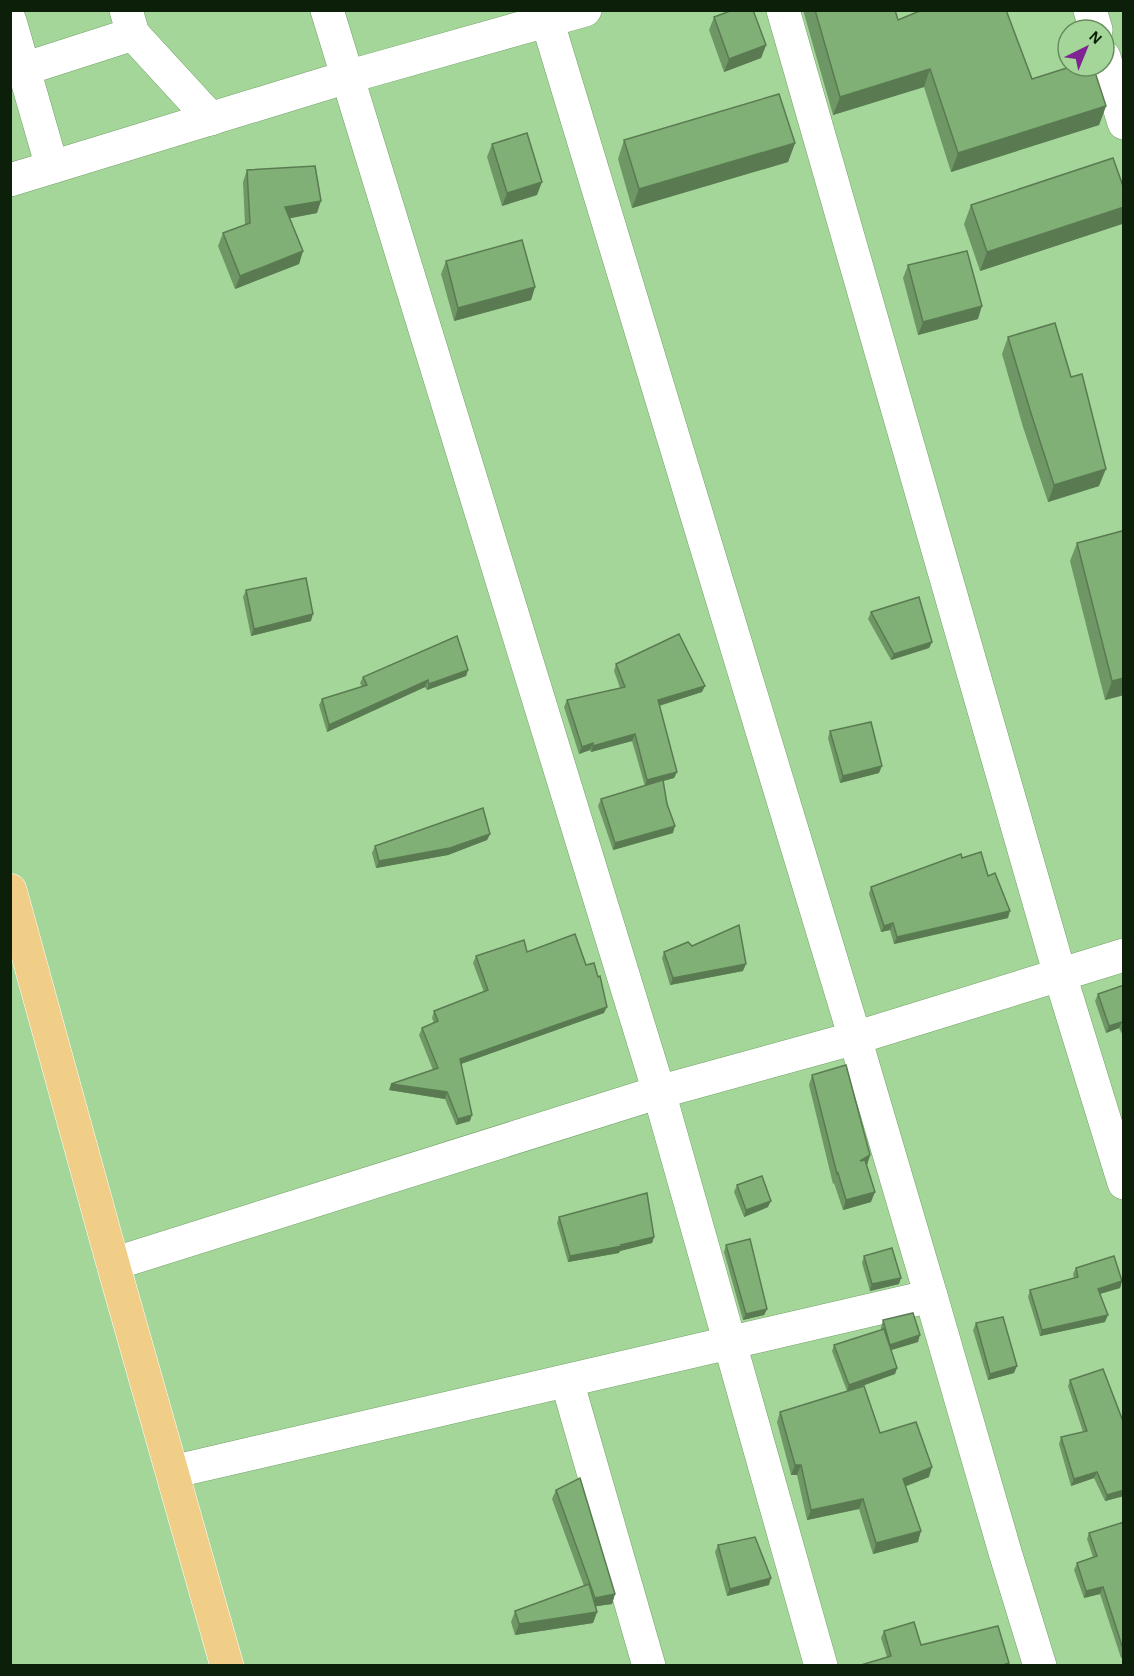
<svg xmlns="http://www.w3.org/2000/svg" width="1134" height="1676" font-family="'Alegreya Sans',sans-serif">
<style>
.lines{fill:none;stroke-linecap:round;stroke-linejoin:round}
.street-casing{stroke:#72a267;stroke-width:34}
.primary-casing{stroke:#fff;stroke-width:34}
.street{stroke:#fff;stroke-width:33}
.primary{stroke:#f1ce88;stroke-width:33}
.wall{fill:#6e9765}
.shaded-wall{fill:#5a7b52}
.building{fill:#80b075;stroke:#5a7b52;stroke-width:1.5}
</style>
<rect width="100%" height="100%" fill="#a4d699"/>
<g class="lines">
<g class="street-casing">
<g id="street">
<path d="M 126,10 L 133,34 L 211,119"/>
<path d="M 327,10 L 659,1092 L 821,1666"/>
<path d="M 544,10 L 855,1038 L 931,1296 L 1005,1552 L 1040,1666"/>
<path d="M 783,10 L 1060,975 L 1124,1183"/>
<path d="M 1090,10 L 1096,30"/>
<path d="M 10,21 L 52,167"/>
<path d="M 1104,57 L 1124,123"/>
<path d="M 24,69 L 133,34"/>
<path d="M 10,180 L 347,77 L 585,10"/>
<path d="M 113,1264 L 659,1092 L 855,1038 L 1124,955"/>
<path d="M 567,1381 L 649,1666"/>
<path d="M 172,1472 L 931,1296"/>
</g>
</g>
<g class="primary-casing">
<path id="primary" d="M 10,890 L 113,1264 L 227,1666"/>
</g>
<use href="#street" class="street"/>
<use href="#primary" class="primary"/>
</g>
<g class="wall">
<path d="M 803,10 L 895,10 L 898,20 L 1032,79 L 1106,106 L 1099,125 L 951,172 L 924,87 L 833,115 Z"/>
<path d="M 714,17 L 766,45 L 761,58 L 724,72 L 709,30 Z"/>
<path d="M 624,140 L 795,143 L 788,162 L 632,208 L 618,159 Z"/>
<path d="M 492,144 L 537,195 L 502,206 L 487,157 Z"/>
<path d="M 247,170 L 317,213 L 290,218 L 303,251 L 299,264 L 235,289 L 218,246 L 223,233 L 245,225 L 243,182 Z"/>
<path d="M 971,205 L 1122,224 L 980,271 L 964,224 Z"/>
<path d="M 446,261 L 535,287 L 531,300 L 454,321 L 441,274 Z"/>
<path d="M 908,265 L 978,319 L 918,335 L 903,278 Z"/>
<path d="M 1008,337 L 1099,486 L 1048,502 L 1023,427 L 1002,354 Z"/>
<path d="M 1124,536 L 1124,695 L 1105,700 L 1070,561 L 1077,543 Z"/>
<path d="M 246,590 L 311,621 L 251,636 L 243,597 Z"/>
<path d="M 871,612 L 932,642 L 929,648 L 891,660 L 868,619 Z"/>
<path d="M 616,664 L 702,692 L 659,705 L 677,772 L 674,778 L 663,781 L 673,833 L 613,850 L 598,806 L 601,799 L 645,786 L 632,741 L 591,752 L 590,750 L 579,754 L 564,707 L 567,700 L 620,688 L 614,671 Z"/>
<path d="M 468,670 L 466,676 L 427,690 L 425,687 L 327,732 L 319,705 L 322,699 L 362,687 L 360,683 L 363,677 Z"/>
<path d="M 830,731 L 879,773 L 840,783 L 828,738 Z"/>
<path d="M 490,834 L 487,840 L 448,855 L 376,868 L 372,853 L 375,846 Z"/>
<path d="M 988,876 L 1008,918 L 894,944 L 890,930 L 881,932 L 869,894 L 871,887 Z"/>
<path d="M 692,946 L 743,971 L 670,985 L 662,958 L 664,952 Z"/>
<path d="M 527,952 L 586,965 L 604,1013 L 461,1064 L 470,1121 L 456,1125 L 445,1099 L 389,1090 L 433,1070 L 419,1035 L 422,1028 L 434,1023 L 432,1018 L 434,1011 L 484,992 L 473,963 L 476,956 Z"/>
<path d="M 1124,985 L 1124,1038 L 1119,1028 L 1106,1033 L 1095,1001 L 1098,994 Z"/>
<path d="M 812,1075 L 870,1155 L 867,1165 L 871,1202 L 843,1210 L 834,1183 L 833,1184 L 809,1085 Z"/>
<path d="M 737,1185 L 768,1207 L 744,1217 L 734,1192 Z"/>
<path d="M 559,1217 L 654,1237 L 652,1243 L 620,1251 L 619,1253 L 568,1262 L 557,1223 Z"/>
<path d="M 726,1245 L 767,1309 L 764,1315 L 743,1320 L 724,1252 Z"/>
<path d="M 864,1256 L 899,1284 L 870,1291 L 862,1263 Z"/>
<path d="M 1076,1268 L 1122,1281 L 1120,1288 L 1100,1294 L 1105,1322 L 1040,1336 L 1028,1297 L 1030,1290 L 1074,1278 L 1073,1274 Z"/>
<path d="M 883,1320 L 918,1342 L 891,1350 L 897,1368 L 895,1374 L 849,1391 L 880,1433 L 929,1477 L 905,1486 L 918,1542 L 873,1554 L 859,1509 L 807,1520 L 797,1475 L 791,1475 L 777,1422 L 780,1412 L 847,1391 L 832,1351 L 834,1345 L 881,1330 L 881,1327 Z"/>
<path d="M 976,1323 L 1014,1373 L 988,1380 L 973,1330 Z"/>
<path d="M 1070,1380 L 1124,1496 L 1105,1501 L 1094,1478 L 1071,1486 L 1059,1444 L 1061,1437 L 1083,1432 L 1068,1386 Z"/>
<path d="M 556,1490 L 615,1594 L 612,1604 L 596,1606 L 597,1612 L 593,1623 L 515,1635 L 511,1622 L 515,1611 L 584,1586 L 552,1499 Z"/>
<path d="M 1124,1522 L 1124,1658 L 1121,1658 L 1100,1594 L 1084,1598 L 1074,1570 L 1077,1563 L 1093,1557 L 1087,1539 L 1089,1533 Z"/>
<path d="M 718,1545 L 769,1585 L 727,1596 L 715,1552 Z"/>
<path d="M 884,1631 L 921,1645 L 1009,1663 L 1008,1665 L 861,1665 L 887,1657 L 881,1638 Z"/>
</g>
<g class="shaded-wall">
<path d="M 766,45 L 761,58 L 724,72 L 729,59 Z"/>
<path d="M 930,69 L 924,87 L 833,115 L 840,97 Z"/>
<path d="M 1106,106 L 1099,125 L 951,172 L 958,153 Z"/>
<path d="M 795,143 L 788,162 L 632,208 L 639,189 Z"/>
<path d="M 542,182 L 537,195 L 502,206 L 507,193 Z"/>
<path d="M 321,201 L 317,213 L 281,220 L 285,207 Z"/>
<path d="M 1124,207 L 1124,221 L 1122,224 L 980,271 L 987,252 Z"/>
<path d="M 303,251 L 299,264 L 235,289 L 240,276 Z"/>
<path d="M 535,287 L 531,300 L 454,321 L 458,308 Z"/>
<path d="M 982,306 L 978,319 L 918,335 L 923,322 Z"/>
<path d="M 1106,469 L 1099,486 L 1048,502 L 1054,485 Z"/>
<path d="M 313,614 L 311,621 L 251,636 L 254,629 Z"/>
<path d="M 932,642 L 929,648 L 891,660 L 894,654 Z"/>
<path d="M 468,670 L 466,676 L 427,690 L 429,684 Z"/>
<path d="M 1124,678 L 1124,695 L 1105,700 L 1112,681 Z"/>
<path d="M 428,680 L 425,687 L 327,732 L 329,725 Z"/>
<path d="M 705,686 L 702,692 L 656,707 L 658,700 Z"/>
<path d="M 635,734 L 632,741 L 591,752 L 593,746 Z"/>
<path d="M 593,743 L 590,750 L 579,754 L 582,747 Z"/>
<path d="M 882,766 L 879,773 L 840,783 L 843,776 Z"/>
<path d="M 677,772 L 674,778 L 645,786 L 647,780 Z"/>
<path d="M 675,826 L 673,833 L 613,850 L 615,843 Z"/>
<path d="M 490,834 L 487,840 L 448,855 L 376,868 L 379,861 Z"/>
<path d="M 1010,911 L 1008,918 L 894,944 L 897,937 Z"/>
<path d="M 893,923 L 890,930 L 881,932 L 884,926 Z"/>
<path d="M 746,964 L 743,971 L 670,985 L 673,978 Z"/>
<path d="M 607,1007 L 604,1013 L 458,1065 L 460,1059 Z"/>
<path d="M 1122,1022 L 1119,1028 L 1106,1033 L 1109,1026 Z"/>
<path d="M 391,1084 L 447,1092 L 445,1099 L 389,1090 Z"/>
<path d="M 472,1115 L 470,1121 L 456,1125 L 458,1119 Z"/>
<path d="M 870,1155 L 867,1165 L 860,1161 Z"/>
<path d="M 875,1192 L 871,1202 L 843,1210 L 846,1200 Z"/>
<path d="M 771,1201 L 768,1207 L 744,1217 L 746,1210 Z"/>
<path d="M 654,1237 L 652,1243 L 620,1251 L 619,1253 L 568,1262 L 570,1256 Z"/>
<path d="M 901,1278 L 899,1284 L 870,1291 L 872,1284 Z"/>
<path d="M 1122,1281 L 1120,1288 L 1096,1295 L 1098,1289 Z"/>
<path d="M 767,1309 L 764,1315 L 743,1320 L 746,1314 Z"/>
<path d="M 1108,1315 L 1105,1322 L 1040,1336 L 1042,1330 Z"/>
<path d="M 920,1335 L 918,1342 L 888,1351 L 890,1345 Z"/>
<path d="M 1017,1366 L 1014,1373 L 988,1380 L 990,1374 Z"/>
<path d="M 897,1368 L 895,1374 L 847,1391 L 849,1385 Z"/>
<path d="M 795,1465 L 801,1465 L 797,1475 L 791,1475 Z"/>
<path d="M 932,1467 L 929,1477 L 899,1489 L 903,1479 Z"/>
<path d="M 1097,1472 L 1094,1478 L 1071,1486 L 1074,1479 Z"/>
<path d="M 1124,1490 L 1124,1496 L 1105,1501 L 1107,1495 Z"/>
<path d="M 863,1499 L 859,1509 L 807,1520 L 811,1510 Z"/>
<path d="M 921,1531 L 918,1542 L 873,1554 L 876,1543 Z"/>
<path d="M 771,1578 L 769,1585 L 727,1596 L 730,1589 Z"/>
<path d="M 1103,1587 L 1100,1594 L 1084,1598 L 1086,1591 Z"/>
<path d="M 615,1594 L 612,1604 L 591,1607 L 595,1598 Z"/>
<path d="M 597,1612 L 593,1623 L 515,1635 L 519,1624 Z"/>
</g>
<g class="building">
<path d="M 733,10 L 753,10 L 766,45 L 729,59 L 714,17 Z"/>
<path d="M 815,10 L 895,10 L 898,20 L 922,10 L 1006,10 L 1032,79 L 1073,66 L 1093,66 L 1106,106 L 958,153 L 930,69 L 840,97 Z"/>
<path d="M 779,94 L 795,143 L 639,189 L 624,140 Z"/>
<path d="M 527,133 L 542,182 L 507,193 L 492,144 Z"/>
<path d="M 1113,158 L 1124,189 L 1124,207 L 987,252 L 971,205 Z"/>
<path d="M 315,166 L 321,201 L 285,207 L 303,251 L 240,276 L 223,233 L 250,223 L 247,170 Z"/>
<path d="M 522,240 L 535,287 L 458,308 L 446,261 Z"/>
<path d="M 967,251 L 982,306 L 923,322 L 908,265 Z"/>
<path d="M 1055,323 L 1071,377 L 1082,374 L 1106,469 L 1054,485 L 1030,410 L 1008,337 Z"/>
<path d="M 1122,531 L 1124,536 L 1124,678 L 1112,681 L 1077,543 Z"/>
<path d="M 306,578 L 313,614 L 254,629 L 246,590 Z"/>
<path d="M 919,597 L 932,642 L 894,654 L 871,612 Z"/>
<path d="M 679,634 L 705,686 L 658,700 L 677,772 L 647,780 L 635,734 L 593,746 L 593,743 L 582,747 L 567,700 L 625,687 L 616,664 Z"/>
<path d="M 457,636 L 468,670 L 429,684 L 428,680 L 329,725 L 322,699 L 367,685 L 363,677 Z"/>
<path d="M 871,722 L 882,766 L 843,776 L 830,731 Z"/>
<path d="M 663,780 L 667,804 L 675,826 L 615,843 L 601,799 Z"/>
<path d="M 483,808 L 490,834 L 450,848 L 379,861 L 375,846 Z"/>
<path d="M 981,852 L 988,876 L 995,873 L 1010,911 L 897,937 L 893,923 L 884,926 L 871,887 L 961,854 L 962,858 Z"/>
<path d="M 739,925 L 746,964 L 673,978 L 664,952 L 688,942 L 692,946 Z"/>
<path d="M 575,934 L 586,965 L 594,963 L 598,977 L 600,976 L 607,1007 L 460,1059 L 472,1115 L 458,1119 L 447,1092 L 391,1084 L 438,1068 L 422,1028 L 438,1021 L 434,1011 L 488,990 L 476,956 L 524,940 L 527,952 Z"/>
<path d="M 1124,985 L 1124,1026 L 1122,1022 L 1109,1026 L 1098,994 Z"/>
<path d="M 846,1065 L 870,1155 L 860,1161 L 865,1160 L 875,1192 L 846,1200 L 838,1173 L 837,1174 L 812,1075 Z"/>
<path d="M 762,1176 L 771,1201 L 746,1210 L 737,1185 Z"/>
<path d="M 647,1193 L 654,1237 L 621,1245 L 622,1246 L 570,1256 L 559,1217 Z"/>
<path d="M 750,1239 L 767,1309 L 746,1314 L 726,1245 Z"/>
<path d="M 892,1248 L 901,1278 L 872,1284 L 864,1256 Z"/>
<path d="M 1114,1256 L 1122,1281 L 1098,1289 L 1108,1315 L 1042,1330 L 1030,1290 L 1078,1277 L 1076,1268 Z"/>
<path d="M 913,1313 L 920,1335 L 890,1345 L 883,1320 Z"/>
<path d="M 1003,1317 L 1017,1366 L 990,1374 L 976,1323 Z"/>
<path d="M 884,1329 L 897,1368 L 849,1385 L 834,1345 Z"/>
<path d="M 1103,1369 L 1124,1424 L 1124,1490 L 1107,1495 L 1097,1472 L 1074,1479 L 1061,1437 L 1087,1431 L 1070,1380 Z"/>
<path d="M 864,1386 L 880,1433 L 916,1422 L 932,1467 L 903,1479 L 921,1531 L 876,1543 L 863,1499 L 811,1510 L 801,1465 L 795,1465 L 780,1412 Z"/>
<path d="M 580,1478 L 615,1594 L 595,1598 L 556,1490 Z"/>
<path d="M 1124,1522 L 1124,1652 L 1103,1587 L 1086,1591 L 1077,1563 L 1097,1556 L 1089,1533 Z"/>
<path d="M 755,1537 L 771,1578 L 730,1589 L 718,1545 Z"/>
<path d="M 589,1584 L 597,1612 L 519,1624 L 515,1611 Z"/>
<path d="M 914,1622 L 921,1645 L 998,1626 L 1009,1663 L 1003,1665 L 861,1665 L 891,1656 L 884,1631 Z"/>
</g>
<rect width="1134" height="1676" fill="none" stroke="#0c1f08" stroke-width="24"/>
<g transform="translate(1086 48) rotate(43)"><circle r="28" fill="#a4d699" stroke="#678d5f" stroke-width="1.5"/>
<path d="M0-4.5L10 22L0 15L-10 22Z" fill="#7f2592"/>
<text y="-9" font-size="16" font-weight="bold" text-anchor="middle" fill="#0c1f08">N</text>
</g>
</svg>
